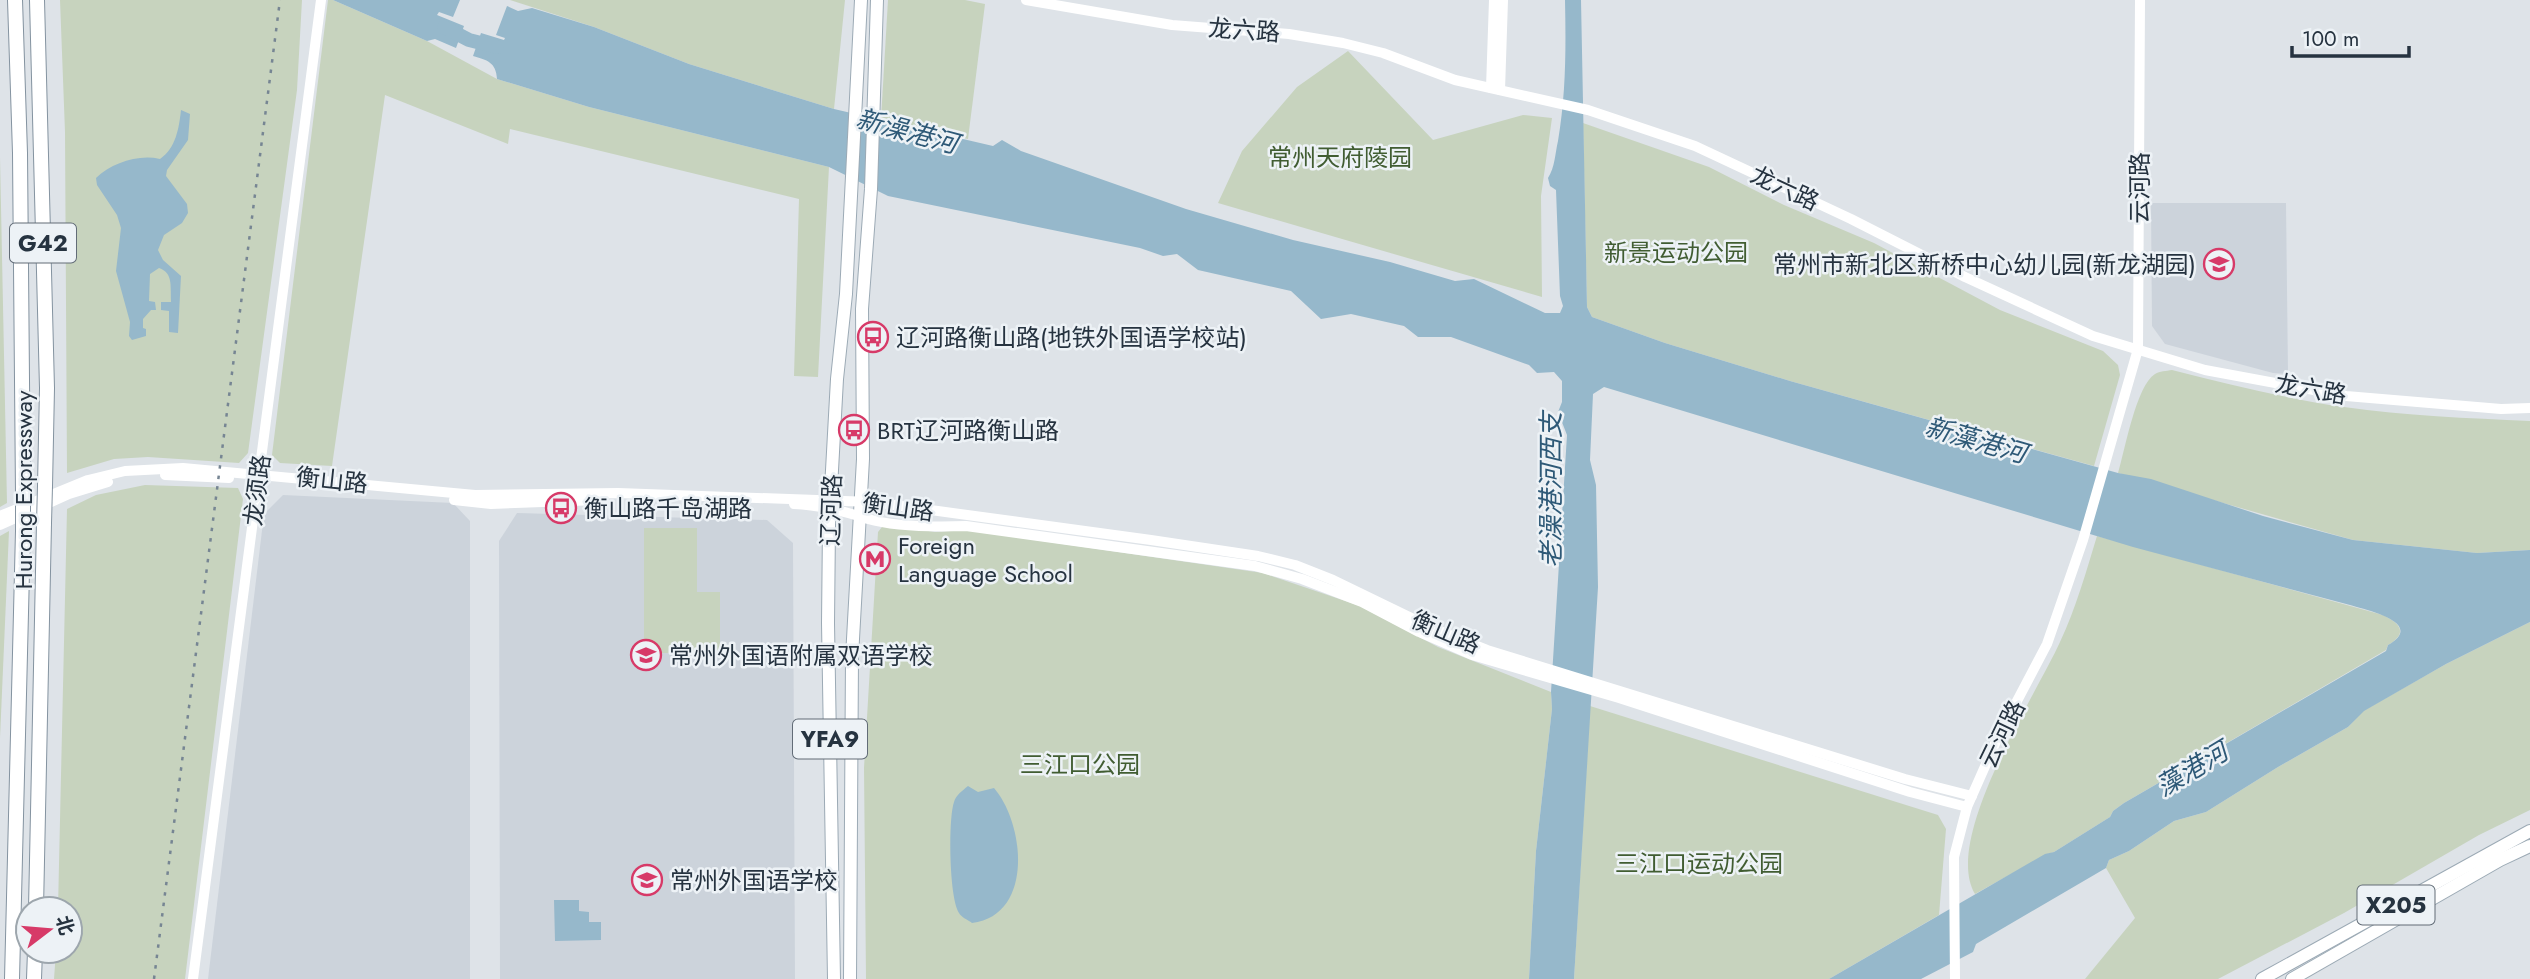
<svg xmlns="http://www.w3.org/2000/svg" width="2530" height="979" font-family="Jost,'Noto Sans SC',sans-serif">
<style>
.built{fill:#ccd3db}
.green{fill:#c7d3be}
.water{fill:#96b8cb}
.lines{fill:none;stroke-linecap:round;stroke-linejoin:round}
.river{stroke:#96b8cb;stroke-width:14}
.primary-casing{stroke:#9caab5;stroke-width:14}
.highway-casing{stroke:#8493a0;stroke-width:16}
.secondary{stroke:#fff;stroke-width:10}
.primary{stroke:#fff;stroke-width:12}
.highway{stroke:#fff;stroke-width:14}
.rail{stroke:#768593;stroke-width:2.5;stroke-dasharray:3.5 7;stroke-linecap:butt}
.highway-bridge-casing{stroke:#8493a0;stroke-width:16;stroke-linecap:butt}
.highway-bridge{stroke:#fff;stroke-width:14}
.labels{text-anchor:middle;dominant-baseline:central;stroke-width:5;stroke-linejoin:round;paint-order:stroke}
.shield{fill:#edf2f6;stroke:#626c77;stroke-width:2}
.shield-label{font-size:23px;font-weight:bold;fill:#263340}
.street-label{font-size:24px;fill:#263340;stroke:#edf2f6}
.park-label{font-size:24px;fill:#415d32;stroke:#edf2f6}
.poi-label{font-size:24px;fill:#263340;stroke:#edf2f6;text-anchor:start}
.water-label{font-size:26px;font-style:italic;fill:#2e5977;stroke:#edf2f6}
</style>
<rect width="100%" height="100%" fill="#dee3e8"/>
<g class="built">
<path d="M 2151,203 L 2286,203 L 2288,374 L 2273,373 L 2165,344 L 2152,326 Z"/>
<path d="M 283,495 L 453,503 L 470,521 L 470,979 L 208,979 L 264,514 Z"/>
<path d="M 517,513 L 767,520 L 793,543 L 795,979 L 500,979 L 499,541 Z"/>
</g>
<g class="green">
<path d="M 60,0 L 302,0 L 297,90 L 248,453 L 239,463 L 148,457 L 114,459 L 67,473 L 65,132 Z"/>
<path d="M 328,0 L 333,0 L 427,41 L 497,79 L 589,107 L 829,167 L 818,377 L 794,376 L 799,199 L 510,129 L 508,144 L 385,95 L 332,466 L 280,463 L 272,455 Z"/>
<path d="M 510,0 L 845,0 L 834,109 L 689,64 L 594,27 Z"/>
<path d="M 888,0 L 965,0 L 985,4 L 968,139 L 881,119 Z"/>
<path d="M 1348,51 L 1433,140 L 1523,115 L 1552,118 L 1541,196 L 1542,297 L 1218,203 L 1242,151 L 1297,87 Z"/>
<path d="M 1583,123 L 1709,167 L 1784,205 L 1874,243 L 2000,310 L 2103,351 L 2118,365 L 2120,375 L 2094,466 L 1790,381 L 1665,343 L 1592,317 L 1587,307 Z"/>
<path d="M 0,157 L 7,503 L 0,507 Z"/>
<path d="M 2172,370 C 2228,384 2286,399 2344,407 C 2405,416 2468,418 2530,421 L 2530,550 L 2477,553 L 2353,540 L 2118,473 C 2125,450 2136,386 2155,374 C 2160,371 2166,371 2172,370 Z"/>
<path d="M 145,485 L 238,488 L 243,499 L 185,979 L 54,979 L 56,951 L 70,951 L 70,909 L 58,909 L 67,509 L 96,495 Z"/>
<path d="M 889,525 L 935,532 L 966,530 L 1263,573 L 1360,606 L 1438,647 L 1551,692 L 1552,709 L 1536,851 L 1529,979 L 866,979 L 864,768 L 878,532 L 882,527 Z"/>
<path d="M 644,528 L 697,528 L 697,592 L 720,592 L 720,653 L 644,653 Z"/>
<path d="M 9,531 L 0,738 L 0,536 Z"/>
<path d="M 2097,536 L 2383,615 C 2401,624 2408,633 2388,645 L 2386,650 L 2124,803 L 2113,811 L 2110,817 L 2054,852 L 2045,855 L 1975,894 C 1942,839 2035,697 2060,642 C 2076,608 2086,572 2097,536 Z"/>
<path d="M 2530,622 L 2530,810 L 2479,835 L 2344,913 L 2218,979 L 2085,979 L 2135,918 L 2106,868 L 2109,860 L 2129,851 L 2174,821 L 2206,812 L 2278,767 L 2348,727 L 2363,711 L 2446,664 Z"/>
<path d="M 1590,706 L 1938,815 L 1946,829 L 1939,915 L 1829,979 L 1574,979 Z"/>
</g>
<g class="water">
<path d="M 333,0 L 460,0 L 453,17 L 439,12 L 437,15 L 464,26 L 456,48 L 435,39 L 427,41 Z"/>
<path d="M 1565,0 L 1581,0 L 1587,307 L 1592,317 L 1665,343 L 1790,381 L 2118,473 L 2151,479 L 2263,516 L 2353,540 L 2477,553 L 2530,550 L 2530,622 L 2446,664 L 2364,711 L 2348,727 L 2278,767 L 2206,812 L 2174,821 L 2129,851 L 2109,860 L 2106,868 L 1976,944 L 1973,952 L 1921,979 L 1829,979 L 2045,854 L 2054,852 L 2110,817 L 2113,811 L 2124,803 L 2386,651 L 2388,645 C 2426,623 2367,610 2350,605 L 2133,547 L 1604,387 L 1593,394 L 1590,460 L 1596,485 L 1598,587 L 1574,979 L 1529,979 L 1536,851 L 1552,709 L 1551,692 L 1567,435 L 1558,412 L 1562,402 L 1562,381 L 1554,372 L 1537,373 L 1529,365 L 1451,337 L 1418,337 L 1404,326 L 1351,314 L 1321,319 L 1291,291 L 1198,270 L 1177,254 L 1163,256 L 1140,248 L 888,196 L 829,167 L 589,107 L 497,79 C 496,62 487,60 473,56 L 481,33 L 504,40 L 505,38 L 496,35 L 507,6 L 518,11 L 532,8 L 594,27 L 689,64 L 834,109 L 993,146 L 1002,140 L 1021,151 L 1186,209 L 1293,240 L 1390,262 L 1455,281 L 1474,279 L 1545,313 L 1560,313 L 1563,306 L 1560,296 L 1556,190 L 1550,186 L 1548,178 C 1555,167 1555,154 1558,141 C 1566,94 1566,48 1565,0 Z"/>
<path d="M 181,110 L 190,114 L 188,140 L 167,170 L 166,176 L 187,204 L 188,213 L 182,223 L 164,235 L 158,250 L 163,260 L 181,276 L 178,333 L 169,332 L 169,311 L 161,310 L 161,302 L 171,302 C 170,288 174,273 159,268 L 150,274 L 149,301 L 155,302 L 156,310 L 151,310 L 143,319 L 143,328 L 146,329 L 146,336 L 132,340 L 129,336 L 130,322 L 116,271 L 121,228 L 117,215 L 97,185 L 96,178 C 112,163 138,154 160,159 C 176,148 179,128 181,110 Z"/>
<path d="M 968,786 L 978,792 L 994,788 C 1025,824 1034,915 972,923 C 968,920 961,917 959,913 C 949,898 948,819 954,802 C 956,795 962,791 968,786 Z"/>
<path d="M 579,900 L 579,911 L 589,912 L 589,922 L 601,922 L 601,940 L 555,941 L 554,900 Z"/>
</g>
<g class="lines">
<path class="river" d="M 444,27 L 469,40 L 497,47"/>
<g class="primary-casing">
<g id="primary">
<path d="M 834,979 L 828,623 L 829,525 L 837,379 L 846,294 L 861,0"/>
<path d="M 850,979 L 852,657 L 863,459 L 862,309 L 871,189 L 877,0"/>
<path d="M 2262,979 L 2530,831"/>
<path d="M 2292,979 L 2500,860 L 2530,846"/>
</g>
</g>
<g class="highway-casing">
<g id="highway">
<path d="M 15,0 L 20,153 L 23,494"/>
<path d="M 37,0 L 47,388 L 45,486"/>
<path d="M 36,909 L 44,523"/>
<path d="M 12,979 L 23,531"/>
<path d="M 34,979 L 35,951"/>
</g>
</g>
<g class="secondary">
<path d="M 1026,0 L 1172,25 L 1289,34 L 1343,43 L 1383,53 L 1455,80 L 1588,110 L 1695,146 L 1851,219 L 1965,277 L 2093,336 L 2205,370 L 2346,396 L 2501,409 L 2530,408"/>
<path d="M 1491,88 L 1494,0"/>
<path d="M 1500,90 L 1503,0"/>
<path d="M 165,475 L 229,478"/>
<path d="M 454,500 L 491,504 L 599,500"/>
<path d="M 794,504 C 819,505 844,511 868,519 C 896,527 937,527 966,526 L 1255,566 L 1302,579 L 1362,602 L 1419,632 L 1472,655 L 1619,698 L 1910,792 L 1967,807"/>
<path d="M 0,516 L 88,480 L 125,471 L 183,468 L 475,495 L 618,493 L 872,502 L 1151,540 L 1258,556 L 1295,565 L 1333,580 L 1432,628 L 1487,650 L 1905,779 L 1972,796"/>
<path d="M 0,525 L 69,494 L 108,482"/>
<path d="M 193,979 L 321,0"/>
<path d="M 1955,979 L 1954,857 L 1967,807 L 1998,737 L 2047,644 L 2083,540 L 2138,349 L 2140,0"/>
</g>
<use href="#primary" class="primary"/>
<use href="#highway" class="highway"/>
<path class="rail" d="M 154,979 L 280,0"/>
<g class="highway-bridge-casing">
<g id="highway-bridge">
<path d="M 44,523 L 45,486"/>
<path d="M 23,531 L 23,494"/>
</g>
</g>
<use href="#highway-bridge" class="highway-bridge"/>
</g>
<defs>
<g id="school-ring" transform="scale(1.575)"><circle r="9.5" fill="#edf2f6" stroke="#d73a68" stroke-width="1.5"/><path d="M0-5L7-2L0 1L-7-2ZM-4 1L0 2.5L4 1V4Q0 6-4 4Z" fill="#d73a68"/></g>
<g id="bus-ring" transform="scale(1.575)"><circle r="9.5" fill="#edf2f6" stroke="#d73a68" stroke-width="1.5"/><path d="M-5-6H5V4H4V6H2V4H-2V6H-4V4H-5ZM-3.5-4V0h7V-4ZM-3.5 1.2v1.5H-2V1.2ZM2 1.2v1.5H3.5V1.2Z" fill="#d73a68"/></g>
<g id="metro-ring" transform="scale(1.575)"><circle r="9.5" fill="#edf2f6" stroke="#d73a68" stroke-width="1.5"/><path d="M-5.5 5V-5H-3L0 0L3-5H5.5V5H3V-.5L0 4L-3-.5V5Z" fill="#d73a68"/></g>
</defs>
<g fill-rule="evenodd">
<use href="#school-ring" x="2219" y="264"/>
<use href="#bus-ring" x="873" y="337"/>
<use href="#bus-ring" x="854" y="430"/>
<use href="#bus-ring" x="561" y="508"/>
<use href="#metro-ring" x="875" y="559"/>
<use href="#school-ring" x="646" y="655"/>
<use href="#school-ring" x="647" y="880"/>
</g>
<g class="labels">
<g class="shield">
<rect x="10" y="223.5" width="66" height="39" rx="5"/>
<rect x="793" y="719.5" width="74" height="39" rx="5"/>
<rect x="2357.5" y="885.5" width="77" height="39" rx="5"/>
</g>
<g class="shield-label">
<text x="43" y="243">G42</text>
<text x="830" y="739">YFA9</text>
<text x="2396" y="905">X205</text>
</g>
<g class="street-label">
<text transform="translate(1244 30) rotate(4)">龙六路</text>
<text transform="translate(1785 188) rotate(25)">龙六路</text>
<text transform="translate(2139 188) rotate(-90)">云河路</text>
<text transform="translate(2311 389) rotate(10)">龙六路</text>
<text transform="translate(332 480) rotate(6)">衡山路</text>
<text transform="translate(23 490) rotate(-90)">Hurong Expressway</text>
<text transform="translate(257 490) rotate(-83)">龙须路</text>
<text transform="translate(898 507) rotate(8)">衡山路</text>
<text transform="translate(831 510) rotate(-88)">辽河路</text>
<text transform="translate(1446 632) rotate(23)">衡山路</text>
<text transform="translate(2002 734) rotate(-64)">云河路</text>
</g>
<g class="park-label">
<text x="1340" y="157">常州天府陵园</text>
<text x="1676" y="252">新景运动公园</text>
<text x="1080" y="764">三江口公园</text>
<text x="1699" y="863">三江口运动公园</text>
</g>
<g class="poi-label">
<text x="2196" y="264" text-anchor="end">常州市新北区新桥中心幼儿园(新龙湖园)</text>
<text x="896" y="337">辽河路衡山路(地铁外国语学校站)</text>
<text x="877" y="430">BRT辽河路衡山路</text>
<text x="584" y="508">衡山路千岛湖路</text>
<text x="898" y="545">Foreign<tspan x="898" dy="28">Language School</tspan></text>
<text x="669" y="655">常州外国语附属双语学校</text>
<text x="670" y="880">常州外国语学校</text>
</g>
<g class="water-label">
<text transform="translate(907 131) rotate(15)">新澡港河</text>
<text transform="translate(1976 440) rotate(16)">新藻港河</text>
<text transform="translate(1551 490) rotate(-90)">老澡港河西支</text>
<text transform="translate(2192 769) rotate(-31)">藻港河</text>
</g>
</g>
<g transform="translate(49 930) rotate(74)"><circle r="33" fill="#edf2f6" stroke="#9da6ad" stroke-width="2"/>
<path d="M0-5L12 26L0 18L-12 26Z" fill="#d73a68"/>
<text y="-10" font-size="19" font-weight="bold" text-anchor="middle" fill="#263340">北</text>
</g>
<path d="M2292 46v10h117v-10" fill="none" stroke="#263340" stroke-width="3.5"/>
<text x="2302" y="46" font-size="21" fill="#263340" stroke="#edf2f6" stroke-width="5" paint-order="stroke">100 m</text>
</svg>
